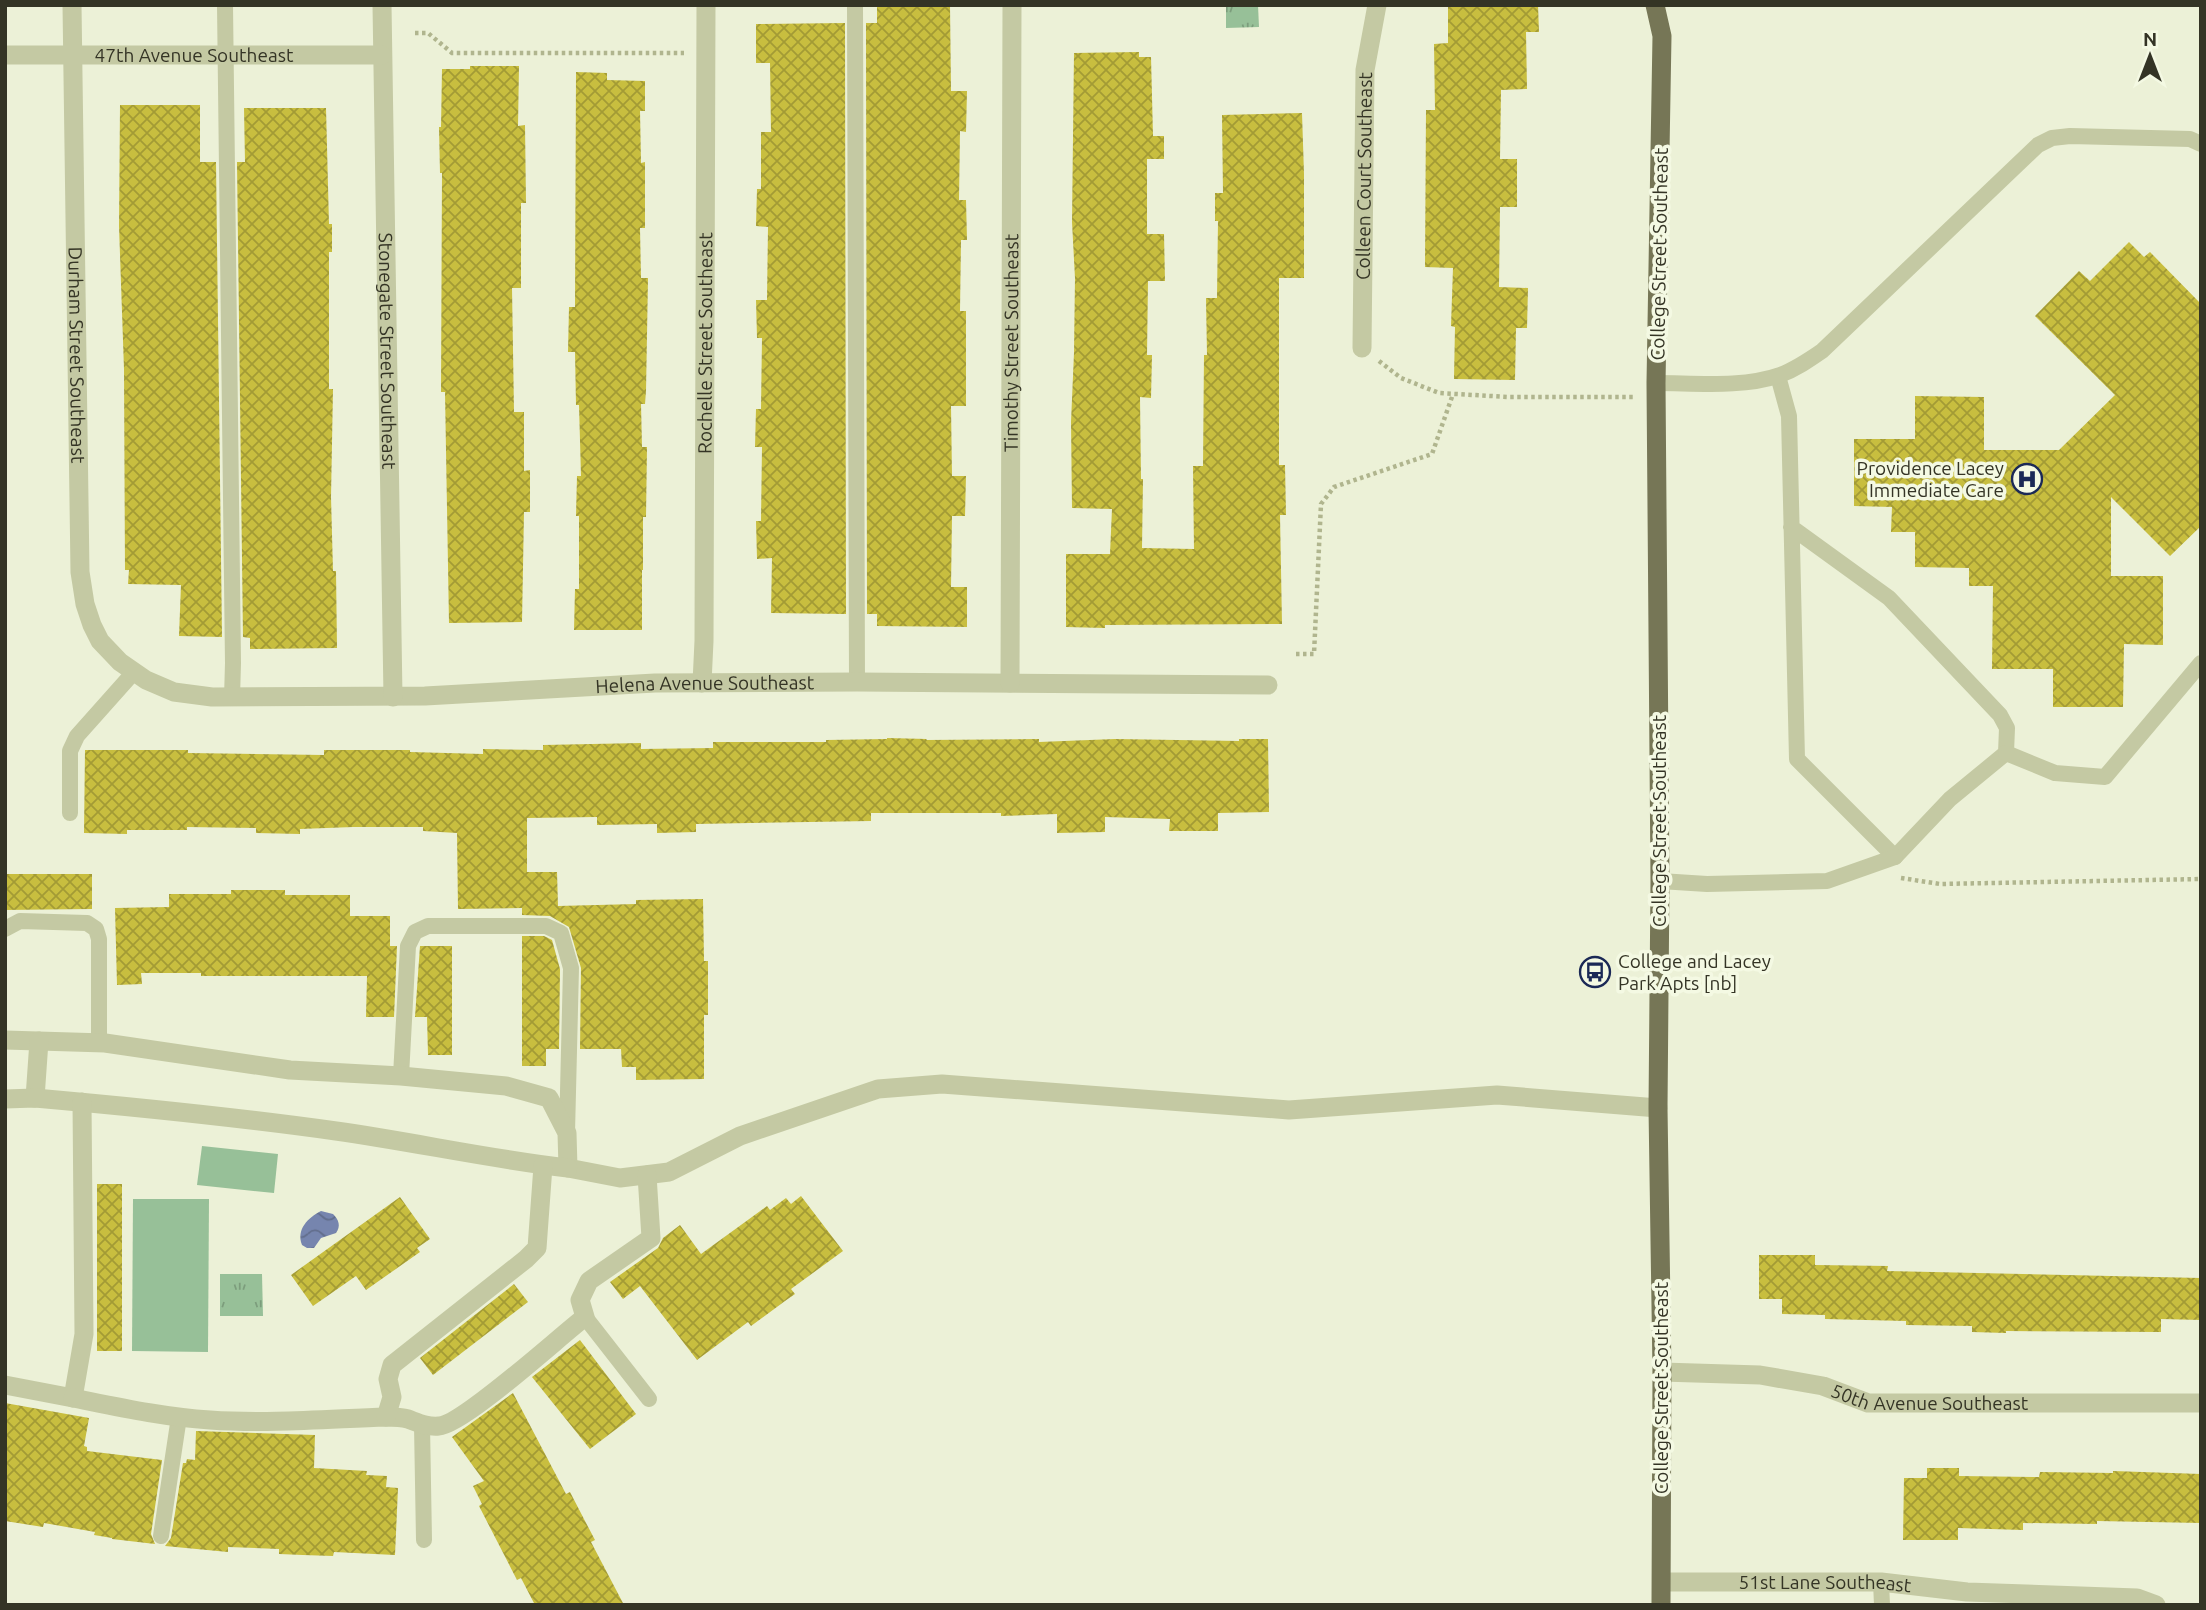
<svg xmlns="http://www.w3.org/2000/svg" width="2206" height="1610" font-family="Ubuntu,sans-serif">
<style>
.grass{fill:url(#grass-tufts)}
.pitch{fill:#97c098}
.water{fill:url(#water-waves)}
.building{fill:url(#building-cross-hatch)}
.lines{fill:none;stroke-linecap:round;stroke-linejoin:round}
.path{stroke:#b0b58e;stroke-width:4.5;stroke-dasharray:3.5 3.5;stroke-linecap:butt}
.service{stroke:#c4c9a3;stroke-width:16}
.minor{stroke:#c4c9a3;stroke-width:19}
.primary{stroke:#767656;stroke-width:19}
.labels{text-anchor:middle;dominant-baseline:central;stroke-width:7;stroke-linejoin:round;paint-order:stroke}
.street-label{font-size:19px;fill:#343425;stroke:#f4f9e3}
.poi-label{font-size:19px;fill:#343425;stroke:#f4f9e3;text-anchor:end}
</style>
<defs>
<pattern id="grass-tufts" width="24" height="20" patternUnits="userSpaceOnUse" patternTransform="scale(1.75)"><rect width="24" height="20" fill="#97c098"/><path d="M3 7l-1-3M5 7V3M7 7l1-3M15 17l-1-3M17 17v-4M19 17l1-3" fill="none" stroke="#7c9d7c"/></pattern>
<pattern id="water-waves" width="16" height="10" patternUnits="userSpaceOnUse" patternTransform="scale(1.75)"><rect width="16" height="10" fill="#7685ae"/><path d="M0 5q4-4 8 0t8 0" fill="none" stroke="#626e8d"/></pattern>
<pattern id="building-cross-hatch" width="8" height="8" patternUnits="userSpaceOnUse" patternTransform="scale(1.75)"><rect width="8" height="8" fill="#c8be3f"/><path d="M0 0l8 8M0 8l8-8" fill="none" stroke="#a39b35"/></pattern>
</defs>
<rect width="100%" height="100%" fill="#ecf1d7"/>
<g class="grass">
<path d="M 1226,5 L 1258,5 L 1259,27 L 1226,28 Z"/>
<path d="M 220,1274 L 262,1274 L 263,1316 L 220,1316 Z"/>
</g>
<g class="pitch">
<path d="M 202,1146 L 278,1154 L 274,1193 L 197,1185 Z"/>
<path d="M 133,1199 L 209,1199 L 208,1352 L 132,1351 Z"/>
</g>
<path class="water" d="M 321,1211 L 333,1214 C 339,1220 341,1226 336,1233 L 321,1238 L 314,1248 L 307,1248 L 302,1245 C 296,1229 308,1218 321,1211 Z"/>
<g class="building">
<path d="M 877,5 L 950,5 L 951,91 L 967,91 L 966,132 L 960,131 L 959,200 L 966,200 L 967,240 L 961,240 L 960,311 L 966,311 L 966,406 L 951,406 L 952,476 L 966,476 L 965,516 L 952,516 L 951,587 L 967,587 L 967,627 L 877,626 L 877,614 L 867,614 L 866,23 L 877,23 Z"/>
<path d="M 1448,5 L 1538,5 L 1539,32 L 1526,32 L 1527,89 L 1501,90 L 1500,159 L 1517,159 L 1517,207 L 1500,207 L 1499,287 L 1528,288 L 1527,328 L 1516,328 L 1515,380 L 1454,379 L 1455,327 L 1451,326 L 1453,268 L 1425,267 L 1426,110 L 1435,110 L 1434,44 L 1448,43 Z"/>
<path d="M 845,23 L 846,614 L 771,613 L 772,558 L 757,559 L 756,521 L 761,521 L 762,447 L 755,447 L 756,409 L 761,409 L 762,338 L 757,338 L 756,300 L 767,300 L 768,227 L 756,226 L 757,189 L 761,189 L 761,132 L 771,132 L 770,63 L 756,63 L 756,24 Z"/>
<path d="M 1139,52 L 1139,57 L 1151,57 L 1153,136 L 1164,136 L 1164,159 L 1147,159 L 1147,234 L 1164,234 L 1165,281 L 1148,281 L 1147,355 L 1152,355 L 1151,398 L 1140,397 L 1141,479 L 1143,479 L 1142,548 L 1194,549 L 1193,466 L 1203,466 L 1204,355 L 1207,355 L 1206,298 L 1217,298 L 1218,221 L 1215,221 L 1215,193 L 1223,193 L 1222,115 L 1302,113 L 1304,174 L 1304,278 L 1279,278 L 1279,465 L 1285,465 L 1286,515 L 1280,515 L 1282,624 L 1105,625 L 1105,628 L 1066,627 L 1066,554 L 1110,554 L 1112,509 L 1072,508 L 1071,422 L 1074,353 L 1075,278 L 1072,222 L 1074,53 Z"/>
<path d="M 470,66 L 519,66 L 518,126 L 525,125 L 526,203 L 521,203 L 521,288 L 512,288 L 514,412 L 524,412 L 524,471 L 530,470 L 530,512 L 524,512 L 522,622 L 449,623 L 445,392 L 441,392 L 442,173 L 440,173 L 439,127 L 441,127 L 442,69 L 470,69 Z"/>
<path d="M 576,72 L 607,73 L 607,80 L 645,81 L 645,111 L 640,111 L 641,163 L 645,162 L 645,228 L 640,228 L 641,278 L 648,278 L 646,391 L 645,404 L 641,404 L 642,447 L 647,447 L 646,517 L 643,517 L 643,570 L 642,570 L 642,630 L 574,630 L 575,589 L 579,589 L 579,516 L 576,516 L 577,476 L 581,476 L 579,405 L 576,405 L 575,352 L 568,352 L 569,307 L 575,307 Z"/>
<path d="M 120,105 L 200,105 L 200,162 L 216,162 L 222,637 L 179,636 L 181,585 L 128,584 L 129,570 L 125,570 L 124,369 L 119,226 Z"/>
<path d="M 244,108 L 326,108 L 329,224 L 332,224 L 332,252 L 329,252 L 329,389 L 333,389 L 331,497 L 333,571 L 336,571 L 337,648 L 250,649 L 250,638 L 243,637 L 237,162 L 245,162 Z"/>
<path d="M 2129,242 L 2144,257 L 2150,252 L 2201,304 L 2201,526 L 2170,556 L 2111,497 L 2111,576 L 2163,576 L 2163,645 L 2124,644 L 2123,707 L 2053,707 L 2053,669 L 1992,669 L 1993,586 L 1969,586 L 1969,568 L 1915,567 L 1915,532 L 1891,532 L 1892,507 L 1854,506 L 1854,439 L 1915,439 L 1915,396 L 1984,397 L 1984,450 L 2059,450 L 2115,395 L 2035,316 L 2079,271 L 2090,281 Z"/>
<path d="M 887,738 L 927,739 L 926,740 L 1039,739 L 1039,742 L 1115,739 L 1239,741 L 1239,739 L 1268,739 L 1269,812 L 1218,813 L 1218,831 L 1169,831 L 1170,819 L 1105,817 L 1105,832 L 1057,833 L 1057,814 L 1001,816 L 1001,813 L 871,813 L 871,821 L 696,824 L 696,832 L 657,833 L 657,824 L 597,825 L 597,817 L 527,818 L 527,872 L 557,872 L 558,906 L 636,904 L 636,900 L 703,899 L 704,961 L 708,961 L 708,1015 L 704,1015 L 704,1079 L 636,1080 L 636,1067 L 622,1067 L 621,1049 L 580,1049 L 581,968 L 569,927 L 550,916 L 522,915 L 522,908 L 458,909 L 457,833 L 423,831 L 423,827 L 353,827 L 300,829 L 300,834 L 256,833 L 256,828 L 187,827 L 187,830 L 127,830 L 127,834 L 84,833 L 85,750 L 188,750 L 188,753 L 324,755 L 324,750 L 410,750 L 410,752 L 483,754 L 483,749 L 543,750 L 543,745 L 641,743 L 641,749 L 713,748 L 713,742 L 826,742 L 826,740 L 887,739 Z"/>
<path d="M 5,874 L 92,874 L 92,909 L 5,910 Z"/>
<path d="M 231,890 L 285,890 L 285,895 L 350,895 L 350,916 L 390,916 L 390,946 L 397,946 L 394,1017 L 366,1017 L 367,976 L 201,976 L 201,973 L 141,973 L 142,984 L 117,985 L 115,908 L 169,907 L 169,894 L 231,894 Z"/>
<path d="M 522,936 L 544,936 L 552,940 L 560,969 L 559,1049 L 546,1049 L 546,1066 L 522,1066 Z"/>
<path d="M 420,946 L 452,946 L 452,1055 L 428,1055 L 427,1017 L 415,1017 Z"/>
<rect x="97" y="1184" width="25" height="167"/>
<path d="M 801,1196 L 843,1251 L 791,1289 L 795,1294 L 785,1301 L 751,1326 L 748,1322 L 697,1360 L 640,1286 L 623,1299 L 610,1282 L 658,1248 L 663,1238 L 680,1225 L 701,1254 L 767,1206 L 770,1210 L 786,1198 L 791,1204 Z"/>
<path d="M 400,1197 L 430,1239 L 417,1248 L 420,1252 L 366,1290 L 356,1276 L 313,1306 L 291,1275 Z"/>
<path d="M 1759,1255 L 1815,1255 L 1815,1265 L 1888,1266 L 1887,1271 L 2201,1278 L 2201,1320 L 2161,1319 L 2161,1332 L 2006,1331 L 2006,1333 L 1972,1332 L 1972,1326 L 1906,1325 L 1906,1321 L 1825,1319 L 1825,1315 L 1782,1314 L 1782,1299 L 1759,1299 Z"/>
<path d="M 514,1284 L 528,1302 L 433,1375 L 420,1358 Z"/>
<path d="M 580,1340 L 636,1414 L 590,1449 L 532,1377 Z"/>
<path d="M 513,1393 L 566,1494 L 570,1492 L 585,1521 L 595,1540 L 591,1542 L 624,1605 L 535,1605 L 521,1578 L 517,1580 L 479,1506 L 482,1504 L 473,1486 L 484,1481 L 452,1437 Z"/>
<path d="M 5,1403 L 89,1418 L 84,1446 L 87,1447 L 87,1451 L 162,1460 L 151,1534 L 155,1544 L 112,1539 L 112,1538 L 94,1535 L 95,1532 L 44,1523 L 43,1527 L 5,1521 Z"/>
<path d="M 196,1431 L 315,1435 L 314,1468 L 367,1471 L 366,1475 L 387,1476 L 386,1487 L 398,1488 L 395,1555 L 334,1552 L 333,1556 L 303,1555 L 279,1554 L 279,1549 L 228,1547 L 228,1552 L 165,1546 L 171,1538 L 183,1463 L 186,1463 L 187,1459 L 195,1460 Z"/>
<path d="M 1927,1468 L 1959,1468 L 1959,1476 L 2039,1477 L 2040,1472 L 2113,1473 L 2113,1471 L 2201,1474 L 2201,1523 L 2097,1521 L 2097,1524 L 2023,1523 L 2023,1530 L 1958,1528 L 1958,1540 L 1903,1540 L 1904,1478 L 1927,1478 Z"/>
</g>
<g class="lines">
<g class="path">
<path d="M 415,33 L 428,33 L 452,53 L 684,53"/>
<path d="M 1379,361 L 1401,378 L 1439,393 L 1508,397 L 1635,397"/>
<path d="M 1296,654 L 1314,654 L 1321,504 L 1334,487 L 1432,454 L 1453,394"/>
<path d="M 1901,878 L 1940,884 L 2201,879"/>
</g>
<g class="service">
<path d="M 225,5 L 233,663 L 232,698"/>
<path d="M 855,5 L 857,682"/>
<path d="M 1778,376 L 1789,416 L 1797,759 L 1895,857 L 1950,799 L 2006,753 L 2007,728 L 2000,715 L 1889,598 L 1791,527"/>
<path d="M 1656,383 C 1696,383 1743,388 1780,375 C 1796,369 1809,360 1822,351 L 2038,145 L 2052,138 L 2070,136 L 2190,139 L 2201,144"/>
<path d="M 2006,753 L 2055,773 L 2105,777 L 2201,663"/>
<path d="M 70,813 L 70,751 L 77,736 L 134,672"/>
<path d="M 1660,881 L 1707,884 L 1827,881 L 1895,857"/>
<path d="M 5,929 L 20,921 L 87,923 L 96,929 L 99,939 L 99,1042"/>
<path d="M 401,1076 L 408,946 L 415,932 L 428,926 L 546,926 L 561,933 L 571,968 L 567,1133"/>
<path d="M 585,1317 L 649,1399"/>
<path d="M 422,1425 L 424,1540"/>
<path d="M 161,1536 L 179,1417"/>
<path d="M 1881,1582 L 1882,1605"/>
</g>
<g class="minor">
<path id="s1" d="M 72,5 L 80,572 L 85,604 L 92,625 L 100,641 L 120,662 L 146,680 L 174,692 L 212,697 L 425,696 L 655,683 L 857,682 L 1268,685"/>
<path id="s2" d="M 382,5 L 393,697"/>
<path id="s3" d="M 5,55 L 382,55"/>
<path id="s4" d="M 1362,348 L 1365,70 L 1377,5"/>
<path id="s5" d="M 702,683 L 704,641 L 706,5"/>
<path id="s6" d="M 1010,683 L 1012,5"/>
<path d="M 5,1040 L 105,1043 L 290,1070 L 401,1076 L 506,1086 L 549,1098 L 567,1133 L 568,1168 L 620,1178 L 669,1172 L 740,1136 L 878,1089 L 942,1084 L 1289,1110 L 1497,1095 L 1658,1108"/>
<path d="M 35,1098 L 39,1041"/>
<path d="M 5,1099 L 35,1098 C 136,1107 236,1117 336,1131 C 414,1142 490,1159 568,1168"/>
<path id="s7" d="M 1662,1372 L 1760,1375 L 1823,1386 L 1868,1403 L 2201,1403"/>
<path d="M 5,1385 L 73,1398 L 84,1334 L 82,1102"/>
<path d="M 73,1398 C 118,1407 163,1417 210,1420 C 268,1424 328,1419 386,1417 C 393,1417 401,1417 408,1419 C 419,1423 427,1427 439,1426 C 463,1425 560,1336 585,1317 L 580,1300 L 589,1281 L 651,1238 L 647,1175"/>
<path d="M 386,1417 L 392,1397 L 388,1379 L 392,1365 L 526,1259 L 537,1248 L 543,1166"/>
<path id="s8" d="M 1662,1582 L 1881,1582 L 1967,1592 L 2137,1598 L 2156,1605"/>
</g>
<path class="primary" d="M 1655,5 L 1662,36 L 1656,383 L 1660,881 L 1658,1108 L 1662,1372 L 1661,1605"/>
</g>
<defs>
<g id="hospital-ring" transform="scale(1.575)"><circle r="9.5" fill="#f4f9e3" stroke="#1b2956" stroke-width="1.5"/><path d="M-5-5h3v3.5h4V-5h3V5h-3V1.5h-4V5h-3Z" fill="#1b2956"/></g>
<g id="bus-ring" transform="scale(1.575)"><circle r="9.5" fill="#f4f9e3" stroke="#1b2956" stroke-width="1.5"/><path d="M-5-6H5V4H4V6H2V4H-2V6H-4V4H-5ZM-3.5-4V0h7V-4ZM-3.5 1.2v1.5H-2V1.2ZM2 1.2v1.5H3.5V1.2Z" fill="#1b2956"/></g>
</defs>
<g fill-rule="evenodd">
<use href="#hospital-ring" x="2027" y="479"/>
<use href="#bus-ring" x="1595" y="972"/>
</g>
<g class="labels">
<g class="street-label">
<text stroke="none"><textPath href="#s3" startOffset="189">47th Avenue Southeast</textPath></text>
<text stroke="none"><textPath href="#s4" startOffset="172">Colleen Court Southeast</textPath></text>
<text transform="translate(1659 254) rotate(-89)">College Street Southeast</text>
<text stroke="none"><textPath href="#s5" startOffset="340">Rochelle Street Southeast</textPath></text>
<text stroke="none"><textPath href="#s6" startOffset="340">Timothy Street Southeast</textPath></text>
<text stroke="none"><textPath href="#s2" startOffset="346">Stonegate Street Southeast</textPath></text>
<text stroke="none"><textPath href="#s1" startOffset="350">Durham Street Southeast</textPath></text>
<text stroke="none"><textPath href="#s1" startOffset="1262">Helena Avenue Southeast</textPath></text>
<text transform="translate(1659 821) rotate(-90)">College Street Southeast</text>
<text transform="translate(1661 1388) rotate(-90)">College Street Southeast</text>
<text stroke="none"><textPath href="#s7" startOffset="271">50th Avenue Southeast</textPath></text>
<text stroke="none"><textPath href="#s8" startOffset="163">51st Lane Southeast</textPath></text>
</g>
<g class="poi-label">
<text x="2004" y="468">Providence Lacey<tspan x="2004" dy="22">Immediate Care</tspan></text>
<text x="1618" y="961" text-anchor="start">College and Lacey<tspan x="1618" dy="22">Park Apts [nb]</tspan></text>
</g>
</g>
<rect width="2206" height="1610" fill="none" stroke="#343425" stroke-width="14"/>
<g transform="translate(2150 56)" stroke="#f4f9e3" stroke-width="5" paint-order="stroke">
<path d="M0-5L12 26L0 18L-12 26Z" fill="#343425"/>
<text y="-10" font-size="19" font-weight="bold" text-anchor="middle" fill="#343425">N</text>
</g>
</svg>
